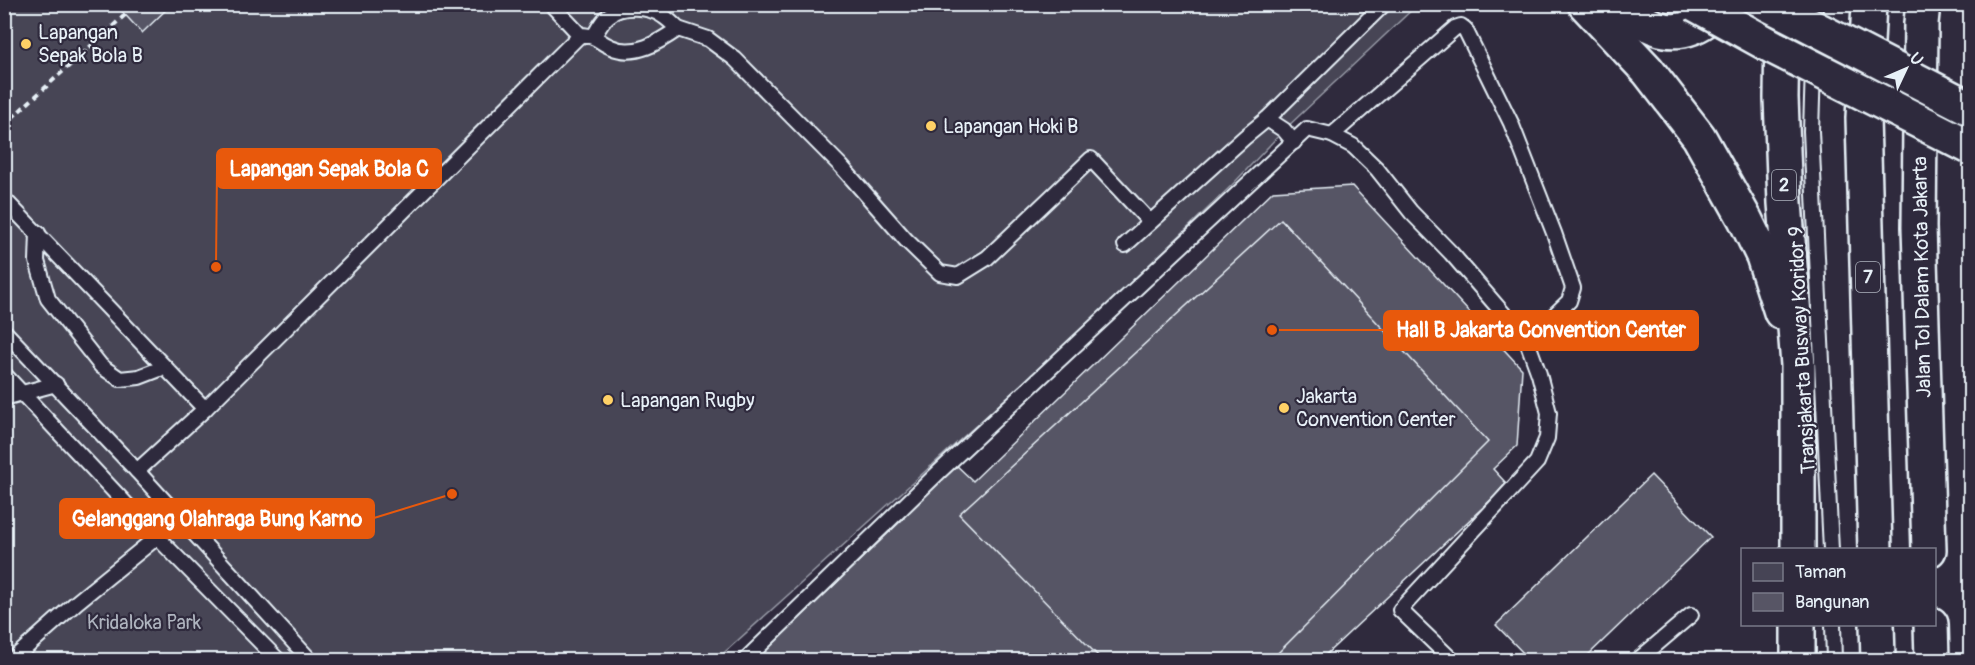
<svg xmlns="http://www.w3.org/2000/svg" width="1975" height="665" font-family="Pangolin,sans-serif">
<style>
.green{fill:#464455;stroke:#979aa6;stroke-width:1.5}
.building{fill:#575565;stroke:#e8f1f8;stroke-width:1.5}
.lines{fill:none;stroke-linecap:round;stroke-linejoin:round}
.service-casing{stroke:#e8f1f8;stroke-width:18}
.trunk-casing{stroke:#e8f1f8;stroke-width:38}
.motorway-casing{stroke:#e8f1f8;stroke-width:38}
.path{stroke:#e8f1f8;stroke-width:4;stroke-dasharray:6 4.5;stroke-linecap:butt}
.service{stroke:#2f2a3d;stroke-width:14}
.trunk{stroke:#2f2a3d;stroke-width:33}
.motorway{stroke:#2f2a3d;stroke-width:33}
.primary-bridge-casing{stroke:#e8f1f8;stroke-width:38;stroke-linecap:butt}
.primary-bridge{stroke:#2f2a3d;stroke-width:33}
.poi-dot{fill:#ffd166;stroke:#2f2a3d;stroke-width:2}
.labels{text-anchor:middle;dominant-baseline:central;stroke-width:4.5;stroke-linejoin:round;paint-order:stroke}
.shield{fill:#2f2a3d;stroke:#b0b5c0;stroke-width:1.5}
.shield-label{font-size:18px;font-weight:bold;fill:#e8f1f8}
.poi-label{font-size:20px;fill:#e8f1f8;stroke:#2f2a3d;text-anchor:start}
.street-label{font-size:20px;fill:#e8f1f8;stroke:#2f2a3d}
.park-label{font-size:20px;fill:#afb4bf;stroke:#2f2a3d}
.leader{fill:none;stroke:#e8590c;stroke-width:2}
.callout-dot{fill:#e8590c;stroke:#2f2a3d;stroke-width:2}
.callout{fill:#e8590c;stroke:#e8590c;stroke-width:2}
.callout-label{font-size:21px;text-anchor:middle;font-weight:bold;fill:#fff}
</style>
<rect width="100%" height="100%" fill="#2f2a3d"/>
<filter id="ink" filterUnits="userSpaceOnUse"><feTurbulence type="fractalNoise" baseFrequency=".0167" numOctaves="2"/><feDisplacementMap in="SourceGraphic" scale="12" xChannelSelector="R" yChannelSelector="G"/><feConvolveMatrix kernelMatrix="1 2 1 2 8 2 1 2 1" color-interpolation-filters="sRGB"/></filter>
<g filter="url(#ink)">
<path class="green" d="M 4,5 L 1417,5 L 1284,130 L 1232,185 L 1084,328 L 716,660 L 5,660 Z"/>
<g class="building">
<path d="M 121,4 L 172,4 L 142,33 L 118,7 Z"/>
<path d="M 1352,186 L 1522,369 L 1517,446 L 1493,469 L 1506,483 L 1494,497 L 1320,660 L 756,660 L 904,518 L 900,513 L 953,462 L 973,481 L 1273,191 Z"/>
<path d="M 1281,219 L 1488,442 L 1271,660 L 1102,660 L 959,514 Z"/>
<path d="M 1651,475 L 1711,537 L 1583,660 L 1530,660 L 1496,625 Z"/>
</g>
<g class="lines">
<g class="service-casing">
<g id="service">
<path d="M 551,4 L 580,35 C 600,36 596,41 611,47 C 635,58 659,42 678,29 L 708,39 L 735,59 L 841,166 L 906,240 L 940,273 L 958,276 L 987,258 L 1091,159 L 1150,222"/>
<path d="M 1815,4 L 1811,131 L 1831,550"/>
<path d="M 594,36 C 598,29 602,21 608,16 C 621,4 649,6 663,16 C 668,19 673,24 678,29"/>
<path d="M 1267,119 L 1284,130 L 1294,142"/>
<path d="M 1332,135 L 1455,28 L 1461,26 L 1465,29 L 1511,123 L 1554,233 L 1573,288 L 1569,301 L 1527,341"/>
<path d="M 4,199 L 205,409"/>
<path d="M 38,233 L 37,261 L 48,299 L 101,366 L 120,379 L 139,377 L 165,367"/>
<path d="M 1125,245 L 1245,137 L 1267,119 L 1384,4"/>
<path d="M 4,331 L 137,471 L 310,660"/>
<path d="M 4,374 L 157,537 L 278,660"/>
<path d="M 4,398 L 56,384"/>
<path d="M 137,471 L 205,409 L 580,35"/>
<path d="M 1833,624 L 1834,660"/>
<path d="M 12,660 L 77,602 L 157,537"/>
<path d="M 745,660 L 940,471 L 1307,129 L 1332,135 L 1353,146 L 1377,169 L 1411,212 L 1451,253 L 1527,341 L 1539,374 L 1549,413 L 1547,438 L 1537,462 L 1400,610 L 1452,660"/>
<path d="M 1638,660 L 1691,615"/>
</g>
</g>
<g class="trunk-casing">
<g id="trunk">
<path d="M 1585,4 L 1648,71 L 1699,137 L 1745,219 L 1763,256 L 1781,312"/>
<path d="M 1616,4 C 1629,13 1643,23 1657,28 C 1680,36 1707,26 1719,4"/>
<path d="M 1785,4 L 1782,28 L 1781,98 L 1785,203 L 1798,365 L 1798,550"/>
<path d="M 1798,660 L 1798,624"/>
</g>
</g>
<g class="motorway-casing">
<g id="motorway">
<path d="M 1869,4 L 1863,118 L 1875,550"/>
<path d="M 1923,4 L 1921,23 L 1919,227 L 1929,550"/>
<path d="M 1877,624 L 1878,660"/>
<path d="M 1931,624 L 1932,660"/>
</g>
</g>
<path class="path" d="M 4,125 L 125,15"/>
<use href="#service" class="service"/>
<use href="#trunk" class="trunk"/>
<use href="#motorway" class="motorway"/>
<g class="primary-bridge-casing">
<g id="primary-bridge">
<path d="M 1695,4 L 1773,47 L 1970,147"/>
<path d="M 1768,4 L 1970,108"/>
</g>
</g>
<use href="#primary-bridge" class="primary-bridge"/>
</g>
</g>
<g class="poi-dot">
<circle cx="26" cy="44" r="6"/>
<circle cx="931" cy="126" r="6"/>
<circle cx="608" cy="400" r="6"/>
<circle cx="1284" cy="408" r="6"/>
</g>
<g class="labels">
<g class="shield">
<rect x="1772" y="170" width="24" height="30" rx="4.5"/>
<rect x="1856" y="262" width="24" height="30" rx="4.5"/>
</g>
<g class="shield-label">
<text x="1784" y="185">2</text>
<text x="1868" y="277">7</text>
</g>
<g class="poi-label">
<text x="38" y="32">Lapangan<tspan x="38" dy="23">Sepak Bola B</tspan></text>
<text x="943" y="126">Lapangan Hoki B</text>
<text x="1296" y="396">Jakarta<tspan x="1296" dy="23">Convention Center</tspan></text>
<text x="620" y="400">Lapangan Rugby</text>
</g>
<g class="street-label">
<text transform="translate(1922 277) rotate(-91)">Jalan Tol Dalam Kota Jakarta</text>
<text transform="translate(1802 350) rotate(-93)">Transjakarta Busway Koridor 9</text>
</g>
<g class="park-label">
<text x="144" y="622">Kridaloka Park</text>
</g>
</g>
<path class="leader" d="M216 267L217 169M1272 330L1384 330M452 494L374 518"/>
<g class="callout-dot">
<circle cx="216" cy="267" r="6"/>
<circle cx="1272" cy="330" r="6"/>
<circle cx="452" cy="494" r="6"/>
</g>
<g class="callout">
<rect x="217" y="149" width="224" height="39" rx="6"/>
<rect x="1384" y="311" width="314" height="39" rx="6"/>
<rect x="60" y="499" width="314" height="39" rx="6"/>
</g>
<g class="callout-label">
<text x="329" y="176">Lapangan Sepak Bola C</text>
<text x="1541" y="337">Hall B Jakarta Convention Center</text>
<text x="217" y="526">Gelanggang Olahraga Bung Karno</text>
</g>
<rect width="1975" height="665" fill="none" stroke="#2f2a3d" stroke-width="24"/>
<rect x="12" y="12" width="1951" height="641" fill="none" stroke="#e8f1f8" stroke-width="2" filter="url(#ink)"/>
<rect x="1741" y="548" width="195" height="78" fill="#2f2a3d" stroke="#797a88" stroke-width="1.5"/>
<rect x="1753" y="563" width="30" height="18" fill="#464455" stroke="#797a88" stroke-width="1.5"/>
<text x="1795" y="578" font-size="18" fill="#e8f1f8">Taman</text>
<rect x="1753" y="593" width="30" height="18" fill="#575565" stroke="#797a88" stroke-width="1.5"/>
<text x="1795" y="608" font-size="18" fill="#e8f1f8">Bangunan</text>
<g transform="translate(1906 69) rotate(46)" stroke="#2f2a3d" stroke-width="4.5" paint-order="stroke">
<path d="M0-4.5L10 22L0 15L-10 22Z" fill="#e8f1f8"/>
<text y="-9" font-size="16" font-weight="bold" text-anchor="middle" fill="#e8f1f8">U</text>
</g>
</svg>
